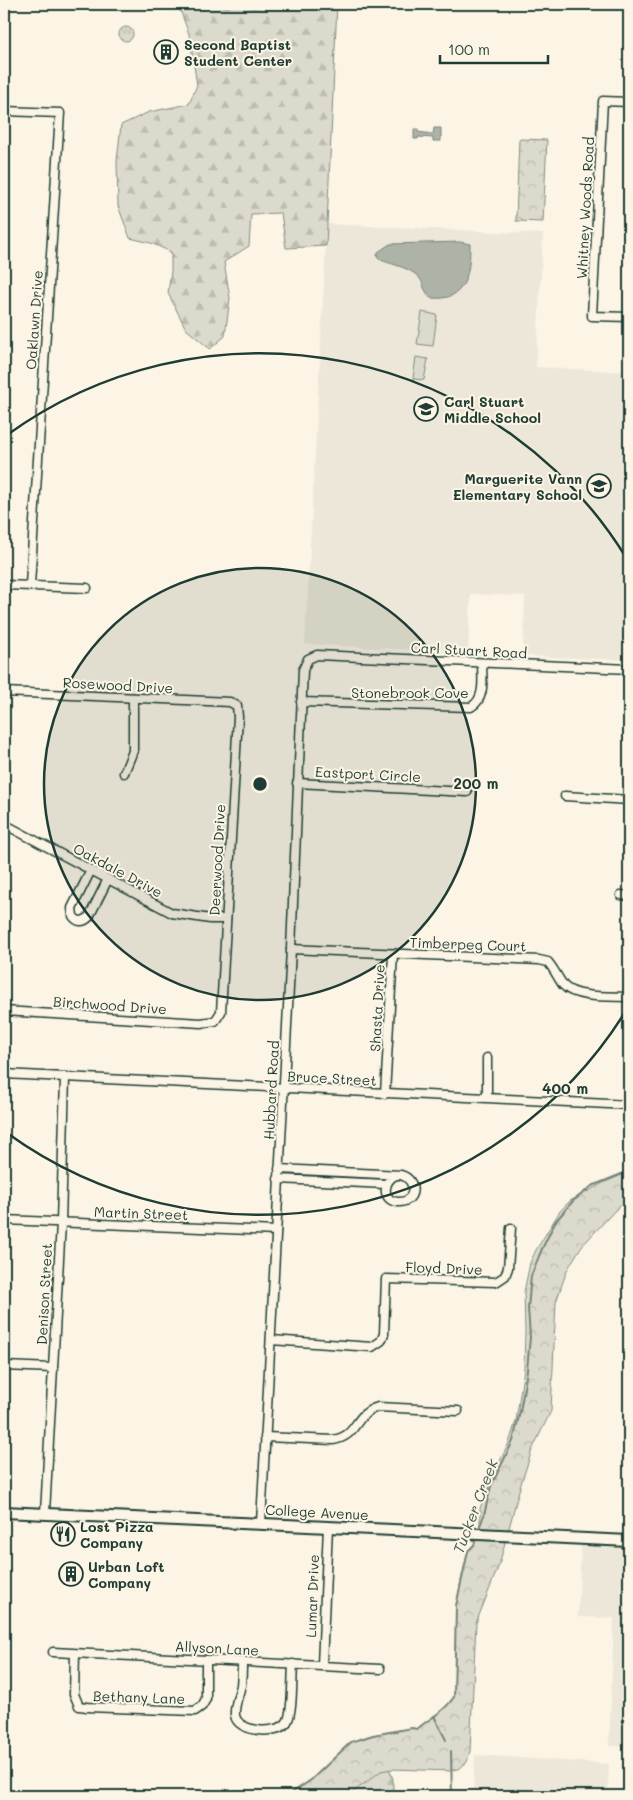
<svg xmlns="http://www.w3.org/2000/svg" width="633" height="1800" font-family="Mali,sans-serif">
<style>
.built{fill:#ece7d8}
.grass{fill:url(#grass-tufts);stroke:#7e8c80}
.forest{fill:url(#forest-firs);stroke:#7e8c80}
.park{fill:url(#park-crowns);stroke:#7e8c80}
.pitch{fill:#dcdacc;stroke:#7e8c80}
.water{fill:#aeb3a7;stroke:#758479}
.lines{fill:none;stroke-linecap:round;stroke-linejoin:round}
.stream{stroke:#758479;stroke-width:2}
.minor-casing{stroke:#1f3d34;stroke-width:11}
.tertiary-casing{stroke:#1f3d34;stroke-width:14}
.minor{stroke:#fcf5e5;stroke-width:8}
.tertiary{stroke:#fcf5e5;stroke-width:10}
.ring{fill:none;stroke:#1f3d34;stroke-width:2.5}
.labels{text-anchor:middle;dominant-baseline:central;stroke-width:4;stroke-linejoin:round;paint-order:stroke}
.poi-label{font-size:14px;font-weight:bold;fill:#1f3d34;stroke:#fcf5e5;text-anchor:start}
.street-label{font-size:14px;fill:#1f3d34;stroke:#fcf5e5}
.water-label{font-size:15px;font-style:italic;fill:#435a51;stroke:#fcf5e5}
.centre{fill:#1f3d34;stroke:#fcf5e5;stroke-width:2.5}
.ring-label{font-size:15px;text-anchor:middle;font-weight:bold;fill:#1f3d34;stroke:#fcf5e5;stroke-width:4;stroke-linejoin:round;paint-order:stroke}
</style>
<defs>
<pattern id="grass-tufts" width="24" height="20" patternUnits="userSpaceOnUse" patternTransform="scale(1.25)"><rect width="24" height="20" fill="#dcdacc"/><path d="M3 7l-1-3M5 7V3M7 7l1-3M15 17l-1-3M17 17v-4M19 17l1-3" fill="none" stroke="#bcbcb0"/></pattern>
<pattern id="forest-firs" width="22" height="20" patternUnits="userSpaceOnUse" patternTransform="scale(1.25)"><rect width="22" height="20" fill="#dcdacc"/><path d="M5 1l3.5 6h-7zM16 11l3.5 6h-7z" fill="#bcbcb0"/></pattern>
<pattern id="park-crowns" width="20" height="18" patternUnits="userSpaceOnUse" patternTransform="scale(1.25)"><rect width="20" height="18" fill="#dcdacc"/><path d="M2 6a3 3 0 1 1 6 0M12 15a3 3 0 1 1 6 0" fill="none" stroke="#bcbcb0"/></pattern>
</defs>
<rect width="100%" height="100%" fill="#fcf5e5"/>
<filter id="ink" filterUnits="userSpaceOnUse"><feTurbulence type="fractalNoise" baseFrequency=".02" numOctaves="2"/><feDisplacementMap in="SourceGraphic" scale="10" xChannelSelector="R" yChannelSelector="G"/><feConvolveMatrix kernelMatrix="1 2 1 2 8 2 1 2 1" color-interpolation-filters="sRGB"/></filter>
<g filter="url(#ink)">
<g class="built">
<path d="M 327,224 L 543,234 L 536,367 L 629,372 L 629,660 L 523,656 L 525,596 L 471,594 L 468,653 L 305,644 Z"/>
<path d="M 629,1199 L 629,1246 L 623,1246 L 625,1201 Z"/>
<path d="M 581,1545 L 629,1547 L 629,1747 L 609,1746 L 614,1618 L 578,1617 Z"/>
<path d="M 475,1755 L 609,1764 L 608,1796 L 473,1796 Z"/>
</g>
<circle class="grass" cx="126" cy="34" r="7"/>
<g class="forest">
<path d="M 178,4 L 204,9 L 206,4 L 337,4 L 326,246 L 286,248 L 281,213 L 251,214 L 249,246 L 224,262 L 230,298 L 225,336 L 210,349 L 186,329 L 168,293 L 171,271 L 171,252 L 151,243 L 130,238 L 118,206 L 117,161 L 121,125 L 149,112 L 189,104 L 197,85 L 189,34 Z"/>
<path d="M 387,1763 L 393,1779 L 393,1796 L 326,1796 Z"/>
</g>
<g class="park">
<path d="M 519,139 L 547,140 L 543,222 L 516,221 Z"/>
<path d="M 629,1172 L 629,1199 L 621,1204 L 581,1247 L 567,1270 L 556,1302 L 551,1411 L 532,1450 L 520,1487 L 499,1565 L 476,1623 L 470,1751 L 467,1762 L 460,1768 L 451,1771 L 392,1769 L 381,1771 L 348,1796 L 287,1796 L 311,1780 L 351,1742 L 373,1735 L 412,1728 L 417,1729 C 431,1717 444,1712 454,1697 L 456,1606 L 461,1581 L 468,1551 L 474,1545 L 480,1524 L 480,1508 L 497,1467 L 509,1443 L 516,1421 L 524,1368 L 525,1331 L 524,1292 L 530,1263 L 536,1250 L 560,1211 L 570,1201 L 603,1183 Z"/>
</g>
<g class="pitch">
<path d="M 422,312 L 437,315 L 433,346 L 417,344 Z"/>
<path d="M 416,357 L 428,359 L 424,380 L 413,379 Z"/>
</g>
<g class="water">
<path d="M 434,128 L 441,128 L 441,141 L 433,141 L 433,138 L 418,137 L 418,139 L 414,139 L 414,129 L 418,129 L 418,132 L 433,134 Z"/>
<path d="M 460,242 L 470,244 C 470,272 467,302 431,298 C 425,292 424,287 421,280 C 413,268 393,265 381,260 L 377,256 L 378,252 L 390,244 Z"/>
</g>
<g class="lines">
<g class="stream">
<path d="M 478,1531 L 484,1515 L 491,1486 L 513,1441 L 520,1412 L 527,1370 L 530,1337 L 528,1308 L 531,1276 L 541,1251 L 555,1222 L 573,1201 L 592,1186 L 629,1171"/>
<path d="M 434,1716 L 446,1740"/>
<path d="M 451,1751 L 452,1796"/>
<path d="M 287,1796 L 311,1780 L 351,1742 L 373,1735 L 412,1728 L 417,1729 C 431,1717 444,1712 454,1697 L 456,1606 L 468,1551 L 474,1545 L 476,1538"/>
</g>
<g class="minor-casing">
<g id="minor">
<path d="M 629,102 L 603,101 L 592,316 L 629,317"/>
<path d="M 4,111 L 60,113 L 30,585"/>
<path d="M 4,585 L 87,588"/>
<path d="M 4,692 L 230,702 L 237,706 L 238,717 L 221,1012 L 215,1021 L 201,1023 L 4,1011"/>
<path d="M 301,702 L 471,707 C 486,699 482,677 482,663"/>
<path d="M 124,773 L 133,751 L 133,698"/>
<path d="M 297,783 L 467,792"/>
<path d="M 565,796 L 629,800"/>
<path d="M 4,824 L 172,913 L 210,919 L 226,919"/>
<path d="M 91,870 L 72,908 L 73,916 C 77,922 83,923 89,917 L 108,879"/>
<path d="M 621,895 L 629,896"/>
<path d="M 291,949 L 539,960 L 548,962 C 554,969 558,978 563,985 C 575,999 612,996 629,997"/>
<path d="M 4,1074 L 629,1105"/>
<path d="M 385,1094 L 393,954"/>
<path d="M 487,1097 L 487,1058"/>
<path d="M 279,1169 L 401,1175 C 418,1180 416,1203 398,1202 C 381,1201 383,1180 396,1175"/>
<path d="M 278,1179 L 386,1184"/>
<path d="M 4,1220 L 276,1231"/>
<path d="M 271,1340 L 372,1347 L 381,1341 L 384,1334 L 386,1279 L 496,1282 L 505,1276 L 508,1268 L 511,1228"/>
<path d="M 4,1366 L 53,1368"/>
<path d="M 265,1437 L 333,1440 C 359,1436 353,1414 378,1407 L 458,1411"/>
<path d="M 45,1513 L 61,1223 L 65,1077"/>
<path d="M 261,1523 L 291,949 L 303,670 L 308,659 L 317,655 L 629,669"/>
<path d="M 53,1652 L 380,1669"/>
<path d="M 75,1654 L 74,1694 L 79,1706 L 87,1707 L 195,1711 L 202,1706 L 206,1699 L 206,1660"/>
<path d="M 242,1662 C 242,1669 242,1677 241,1685 C 239,1695 234,1705 235,1715 C 237,1733 279,1735 287,1722 C 293,1713 292,1676 293,1664"/>
<path d="M 322,1665 L 328,1527"/>
</g>
</g>
<g class="tertiary-casing">
<path id="tertiary" d="M 4,1512 L 629,1541"/>
</g>
<use href="#minor" class="minor"/>
<use href="#tertiary" class="tertiary"/>
</g>
</g>
<circle cx="260" cy="784" r="216" fill="#1f3d34" fill-opacity=".12"/>
<g class="ring">
<circle cx="260" cy="784" r="216"/>
<path d="M627 1009A431 431 0 0 1 7 1133M7 435A431 431 0 0 1 627 559"/>
</g>
<defs>
<g id="building-ring" transform="scale(1.25)"><circle r="9.5" fill="#fcf5e5" stroke="#1f3d34" stroke-width="1.5"/><path d="M-4-6H4V6H1V3H-1V6H-4ZM-2.5-4.3h1.7v1.8h-1.7ZM.8-4.3h1.7v1.8H.8ZM-2.5-1h1.7V.8h-1.7ZM.8-1h1.7V.8H.8Z" fill="#1f3d34"/></g>
<g id="school-ring" transform="scale(1.25)"><circle r="9.5" fill="#fcf5e5" stroke="#1f3d34" stroke-width="1.5"/><path d="M0-5L7-2L0 1L-7-2ZM-4 1L0 2.5L4 1V4Q0 6-4 4Z" fill="#1f3d34"/></g>
<g id="restaurant-ring" transform="scale(1.25)"><circle r="9.5" fill="#fcf5e5" stroke="#1f3d34" stroke-width="1.5"/><path d="M-5-6h1v4h1v-4h1v4h1v-4h1v5L-1.5 .5V6h-2V.5L-5-1ZM5-6V6H3V1.5H1.5Q1.5-4 5-6Z" fill="#1f3d34"/></g>
</defs>
<g fill-rule="evenodd">
<use href="#building-ring" x="166" y="52"/>
<use href="#school-ring" x="426" y="409"/>
<use href="#school-ring" x="599" y="486"/>
<use href="#restaurant-ring" x="63" y="1534"/>
<use href="#building-ring" x="71" y="1574"/>
</g>
<g class="labels">
<g class="poi-label">
<text x="184" y="44">Second Baptist<tspan x="184" dy="16">Student Center</tspan></text>
<text x="444" y="401">Carl Stuart<tspan x="444" dy="16">Middle School</tspan></text>
<text x="582" y="478" text-anchor="end">Marguerite Vann<tspan x="582" dy="16">Elementary School</tspan></text>
<text x="80" y="1526">Lost Pizza<tspan x="80" dy="16">Company</tspan></text>
<text x="88" y="1566">Urban Loft<tspan x="88" dy="16">Company</tspan></text>
</g>
<g class="street-label">
<text transform="translate(585 208) rotate(-87)">Whitney Woods Road</text>
<text transform="translate(34 320) rotate(-86)">Oaklawn Drive</text>
<text transform="translate(469 650) rotate(3)">Carl Stuart Road</text>
<text transform="translate(118 685) rotate(3)">Rosewood Drive</text>
<text x="410" y="692">Stonebrook Cove</text>
<text transform="translate(368 774) rotate(3)">Eastport Circle</text>
<text transform="translate(217 860) rotate(-87)">Deerwood Drive</text>
<text transform="translate(118 870) rotate(28)">Oakdale Drive</text>
<text transform="translate(468 944) rotate(2)">Timberpeg Court</text>
<text transform="translate(110 1005) rotate(4)">Birchwood Drive</text>
<text transform="translate(377 1008) rotate(-87)">Shasta Drive</text>
<text transform="translate(332 1078) rotate(3)">Bruce Street</text>
<text transform="translate(271 1090) rotate(-87)">Hubbard Road</text>
<text transform="translate(141 1213) rotate(2)">Martin Street</text>
<text transform="translate(444 1268) rotate(2)">Floyd Drive</text>
<text transform="translate(44 1294) rotate(-87)">Denison Street</text>
<text transform="translate(317 1512) rotate(3)">College Avenue</text>
<text transform="translate(312 1596) rotate(-88)">Lumar Drive</text>
<text transform="translate(217 1648) rotate(3)">Allyson Lane</text>
<text transform="translate(139 1697) rotate(2)">Bethany Lane</text>
</g>
<g class="water-label">
<text transform="translate(475 1506) rotate(-69)">Tucker Creek</text>
</g>
</g>
<circle cx="260" cy="784" r="8" class="centre"/>
<g class="ring-label">
<text x="476" y="789">200 m</text>
<text x="565" y="1094">400 m</text>
</g>
<rect width="633" height="1800" fill="none" stroke="#fcf5e5" stroke-width="20"/>
<rect x="10" y="10" width="613" height="1780" fill="none" stroke="#1f3d34" stroke-width="2" filter="url(#ink)"/>
<path d="M440 55v8h108v-8" fill="none" stroke="#1f3d34" stroke-width="2.5"/>
<text x="448" y="55" font-size="15" fill="#1f3d34" stroke="#fcf5e5" stroke-width="4" paint-order="stroke">100 m</text>
</svg>
